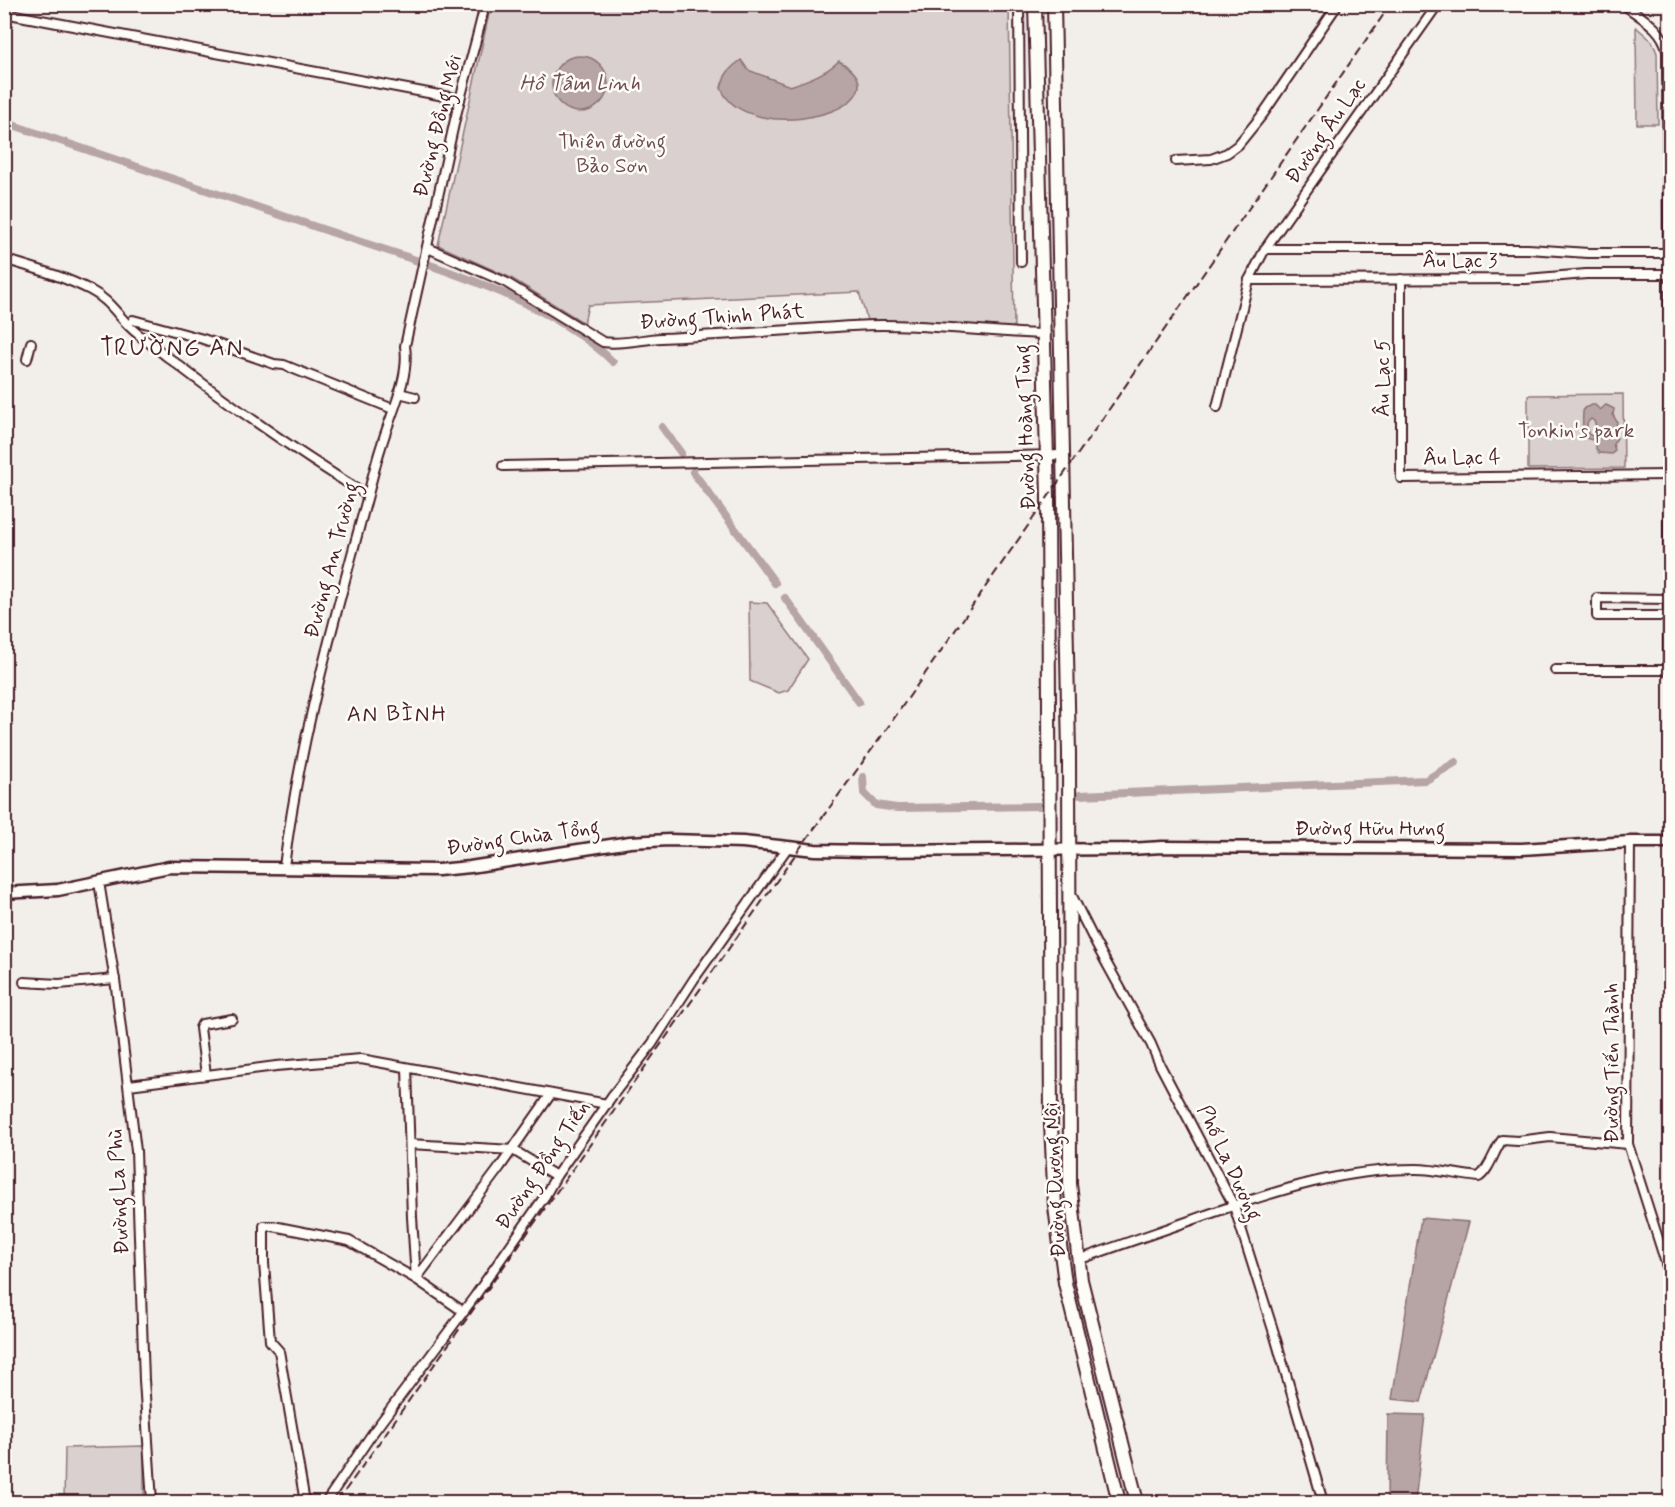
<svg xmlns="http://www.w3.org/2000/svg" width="1675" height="1507" font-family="Mynerve,sans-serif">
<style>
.green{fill:#d9d0cf;stroke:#92787d;stroke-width:1.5}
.water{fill:#b7a5a6;stroke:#8b6f75;stroke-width:1.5;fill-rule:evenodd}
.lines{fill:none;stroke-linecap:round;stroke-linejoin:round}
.canal{stroke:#b7a5a6;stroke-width:8}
.street-casing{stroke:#4a1f2b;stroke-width:12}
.secondary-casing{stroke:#4a1f2b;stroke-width:15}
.primary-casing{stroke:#4a1f2b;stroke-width:16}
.street{stroke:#fdfcf7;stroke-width:8}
.secondary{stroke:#fdfcf7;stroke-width:10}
.primary{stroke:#fdfcf7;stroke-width:12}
.rail{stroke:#4a1f2b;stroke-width:2;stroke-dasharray:9 4.5;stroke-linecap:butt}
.labels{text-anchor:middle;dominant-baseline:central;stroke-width:5;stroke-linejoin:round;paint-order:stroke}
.street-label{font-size:21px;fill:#4a1f2b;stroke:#fdfcf7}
.park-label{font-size:21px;fill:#6e4b54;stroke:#fdfcf7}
.water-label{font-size:22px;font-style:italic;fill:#704e56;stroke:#fdfcf7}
.neighbourhood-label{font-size:22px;letter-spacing:1.5px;fill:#4a1f2b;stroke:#fdfcf7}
.quarter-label{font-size:24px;letter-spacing:1.5px;fill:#4a1f2b;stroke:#fdfcf7}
</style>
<rect width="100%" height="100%" fill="#f2efeb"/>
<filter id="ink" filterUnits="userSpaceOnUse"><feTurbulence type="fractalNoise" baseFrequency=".0167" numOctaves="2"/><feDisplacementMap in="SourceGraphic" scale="12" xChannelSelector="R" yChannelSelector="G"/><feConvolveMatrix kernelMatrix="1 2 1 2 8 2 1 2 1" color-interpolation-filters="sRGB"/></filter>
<g filter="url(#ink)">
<g class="green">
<path d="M 491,5 L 1009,5 L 1014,329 L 867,320 L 859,292 L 588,305 L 584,323 L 511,278 L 438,245 Z"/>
<path d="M 1636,27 L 1652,41 L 1657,53 L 1658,124 L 1637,124 Z"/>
<path d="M 1623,394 L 1624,468 L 1528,469 L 1528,395 Z"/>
<path d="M 749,602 L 767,603 L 808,659 L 788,690 L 779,693 L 750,681 Z"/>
<path d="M 144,1446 L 144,1502 L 64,1502 L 65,1448 Z"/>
</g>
<g class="water">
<circle cx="580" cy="84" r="28"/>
<path d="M 741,60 L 748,70 L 790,86 C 808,80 825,74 839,61 C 916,106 747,151 721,88 C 724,74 730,68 741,60 Z"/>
<path d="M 1592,405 L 1595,405 L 1600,410 L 1606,405 L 1614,409 L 1613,415 L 1617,422 L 1615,434 L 1617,438 L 1613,444 L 1615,450 L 1612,454 L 1599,453 L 1596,449 L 1596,440 C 1593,440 1588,439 1586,438 C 1582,433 1582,414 1584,408 ZM 1591,419 L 1594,421 L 1598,431 L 1595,437 L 1588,434 L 1587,423 Z"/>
<path d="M 1421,1218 L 1469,1222 L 1421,1402 L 1392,1399 Z"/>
<path d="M 1388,1414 L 1425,1415 L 1415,1502 L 1387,1502 Z"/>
</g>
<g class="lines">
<g class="canal">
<path d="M 4,122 C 110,158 216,194 322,229 C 412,260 544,294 613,362"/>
<path d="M 662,427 L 681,453"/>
<path d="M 693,472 L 775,583"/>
<path d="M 785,598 L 859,702"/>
<path d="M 863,777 L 864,793 L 876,805 L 897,808 L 1039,806"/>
<path d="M 1080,795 L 1426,780 L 1456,762"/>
</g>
<g class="street-casing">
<g id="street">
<path d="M 1019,4 L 1021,262"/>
<path d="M 1623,4 C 1641,18 1662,27 1667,50 L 1668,253"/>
<path d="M 4,13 L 460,99"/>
<path d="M 1176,161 L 1211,159 L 1227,153 L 1238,145 L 1263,114 L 1338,4"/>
<path d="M 428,248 L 505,282 L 603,342 C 622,345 642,339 661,338 C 725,335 788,330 852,326 C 914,322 981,332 1043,334"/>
<path d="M 1265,249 L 1528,249 L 1588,253 L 1670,253"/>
<path d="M 4,259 C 33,268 63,276 90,290 C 108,299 116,313 130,327 C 140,337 154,346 165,355 C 230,405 298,453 367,495"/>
<path d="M 1401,279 L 1401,478 L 1667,475"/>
<path d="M 1249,280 L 1526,279 L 1586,274 L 1670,274"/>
<path d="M 133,320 L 203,339 L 274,364 L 284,365 L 393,409"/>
<path d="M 27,359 L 31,343"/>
<path d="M 399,393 L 415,397"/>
<path d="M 1217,407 L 1249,280 L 1265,249 L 1438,4"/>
<path d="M 503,466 L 1063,455"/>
<path d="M 1668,599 L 1597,598 L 1597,616 L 1668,616"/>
<path d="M 1555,670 L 1668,670 L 1669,275"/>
<path d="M 1630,842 L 1628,1144 L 1670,1276"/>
<path d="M 284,867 C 299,741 335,618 368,495 C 372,479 376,462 381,447 C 390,415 410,379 405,346 C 422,272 438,198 454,124 C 463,84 476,45 485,4"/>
<path d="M 99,882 L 116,987 L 136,1151 L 144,1380 L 152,1502"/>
<path d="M 1071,894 L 1096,944 L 1151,1044 L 1160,1065 L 1234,1206 L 1274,1333 L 1323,1502"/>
<path d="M 24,982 L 59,984 L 115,979"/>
<path d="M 407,1068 L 412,1217 L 416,1279"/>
<path d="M 206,1075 L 200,1028 L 202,1024 L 232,1019"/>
<path d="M 129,1085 L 276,1066 L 361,1059 L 607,1104"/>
<path d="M 410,1144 L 513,1150 L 556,1176"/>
<path d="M 1078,1260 C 1122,1244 1167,1229 1212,1213 C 1279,1190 1343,1169 1416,1169 C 1436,1169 1459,1175 1479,1177 C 1490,1169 1494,1151 1502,1140 L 1518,1141 L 1550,1137 L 1628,1144"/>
<path d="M 416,1279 L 500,1167 L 551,1094"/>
<path d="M 305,1502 L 279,1351 L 270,1341 L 264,1263 L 264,1226 L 273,1226 L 349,1241 L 416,1279 L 464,1312"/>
<path d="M 326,1502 L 372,1434 L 475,1296 L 545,1196 L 556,1176 L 612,1096 L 652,1044 L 694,979 L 788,847"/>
</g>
</g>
<g class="secondary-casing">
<g id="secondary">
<path d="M 1668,670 L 1670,670"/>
<path d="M 4,893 L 58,890 L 169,867 L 438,870 L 470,867 L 630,842 L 669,840 L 743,842 L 815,850 L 867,851 L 1130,849 L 1162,847 L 1522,849 L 1630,842 L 1670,842"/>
</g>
</g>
<g class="primary-casing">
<g id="primary">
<path d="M 1035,4 L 1048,496 L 1051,1124 L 1055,1207 L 1065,1283 L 1119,1502"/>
<path d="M 1054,4 L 1069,753 L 1070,1184 L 1081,1280 L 1137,1502"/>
</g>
</g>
<use href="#street" class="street"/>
<use href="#secondary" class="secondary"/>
<use href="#primary" class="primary"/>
<path class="rail" d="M 337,1502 L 800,848 L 881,737 L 1391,4"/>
</g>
</g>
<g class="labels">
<g class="street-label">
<text transform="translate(438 126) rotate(-76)">Đường Đồng Mới</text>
<text transform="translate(1326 131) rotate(-55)">Đường Âu Lạc</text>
<text x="1460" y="261">Âu Lạc 3</text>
<text transform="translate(722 317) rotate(-4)">Đường Thịnh Phát</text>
<text transform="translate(1383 378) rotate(-90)">Âu Lạc 5</text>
<text transform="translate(1026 427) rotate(-92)">Đường Hoàng Tùng</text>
<text transform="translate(1462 458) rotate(-1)">Âu Lạc 4</text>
<text transform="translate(332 560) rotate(-75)">Đường An Trường</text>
<text x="1370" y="829">Đường Hữu Hưng</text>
<text transform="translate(523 838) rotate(-8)">Đường Chùa Tổng</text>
<text transform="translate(1612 1063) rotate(-90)">Đường Tiến Thành</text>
<text transform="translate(1229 1163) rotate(65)">Phố La Dương</text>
<text transform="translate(543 1165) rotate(-56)">Đường Đồng Tiến</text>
<text transform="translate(1055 1180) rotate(-93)">Đường Dương Nội</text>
<text transform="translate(119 1192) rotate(-93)">Đường La Phù</text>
</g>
<g class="park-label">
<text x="612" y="142">Thiên đường<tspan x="612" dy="24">Bảo Sơn</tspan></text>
<text x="1576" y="431">Tonkin's park</text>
</g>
<g class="water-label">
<text x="580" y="84">Hồ Tâm Linh</text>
</g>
<g class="neighbourhood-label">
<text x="397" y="715">AN BÌNH</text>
</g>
<g class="quarter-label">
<text x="172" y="348">TRƯỜNG AN</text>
</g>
</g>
<rect width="1675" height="1507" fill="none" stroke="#fdfcf7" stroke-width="24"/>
<rect x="12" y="12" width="1651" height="1483" fill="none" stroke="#4a1f2b" stroke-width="2" filter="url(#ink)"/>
</svg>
